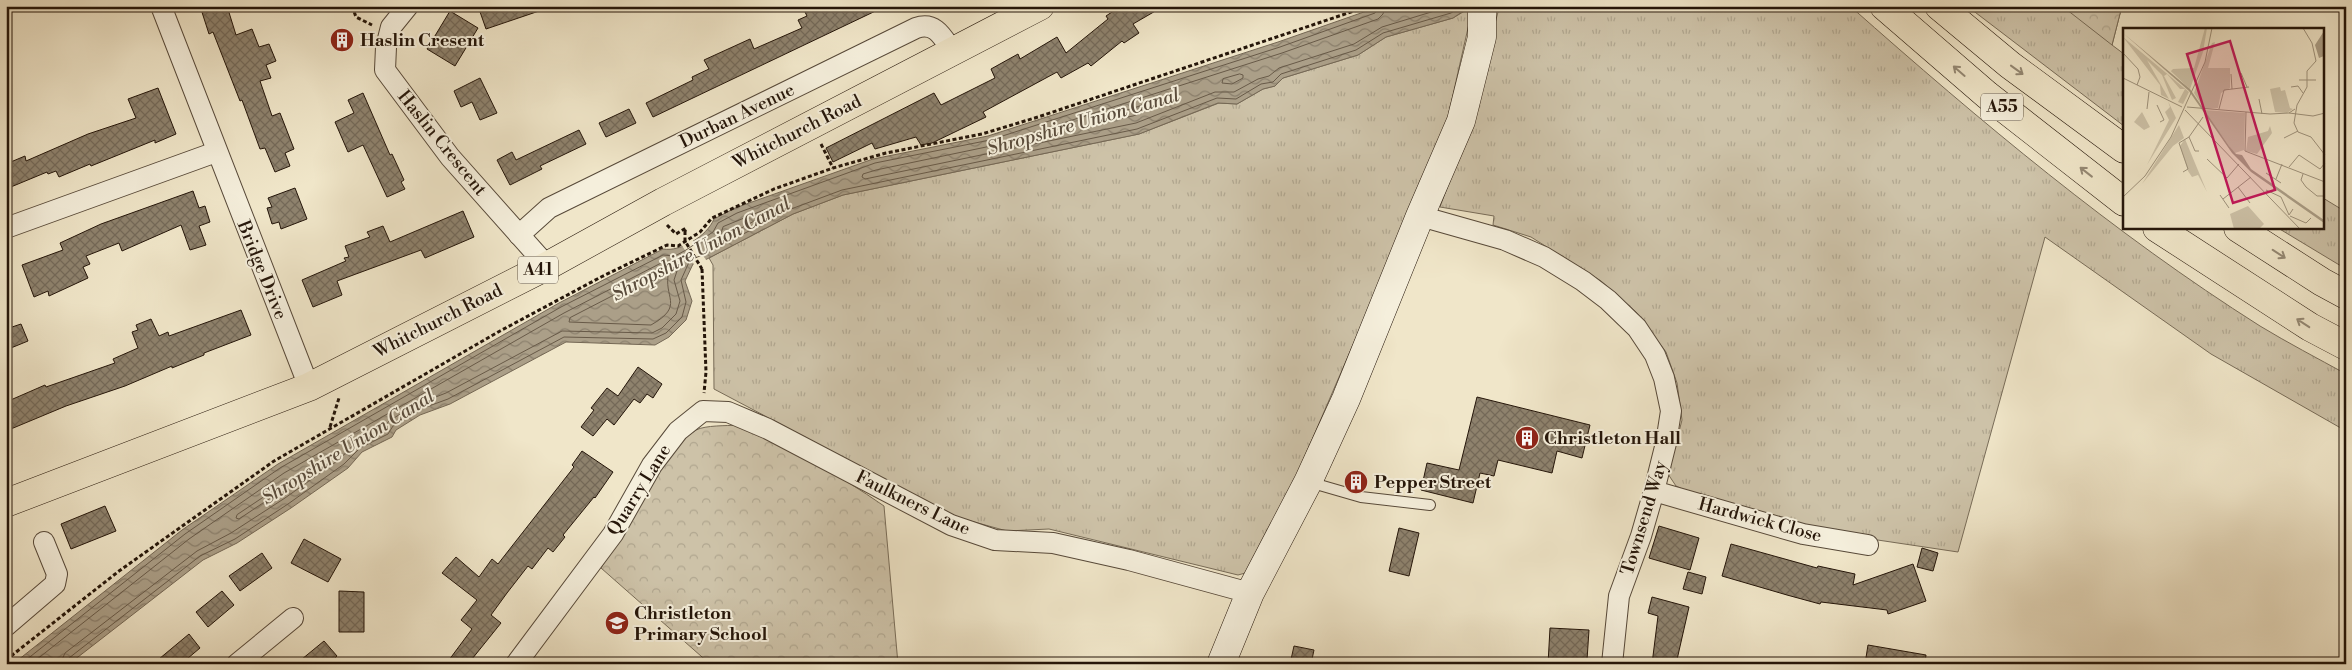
<svg xmlns="http://www.w3.org/2000/svg" width="2352" height="670" font-family="'Libre Bodoni',serif">
<style>
.grass{fill:url(#grass-tufts);stroke:#786c58}
.forest{fill:url(#forest-crowns);stroke:#786c58}
.water{fill:url(#water-waves);stroke:#756855}
.pier{fill:#f0e6c9}
.lines{fill:none;stroke-linecap:round;stroke-linejoin:round}
.shore{stroke:#685a48;stroke-width:1}
.building{fill:url(#building-cross-hatch);stroke:#241509}
.lane-casing{stroke:#574939;stroke-width:12}
.street-casing{stroke:#574939;stroke-width:22}
.secondary-casing{stroke:#241509;stroke-width:29}
.highway-casing{stroke:#241509;stroke-width:29}
.path{stroke:#241509;stroke-width:3;stroke-dasharray:4 2.5;stroke-linecap:butt}
.lane{stroke:#f5efdc;stroke-width:10}
.street{stroke:#f5efdc;stroke-width:20}
.secondary{stroke:#f5efdc;stroke-width:28}
.highway{stroke:#f0e6c9;stroke-width:28}
.path-bridge{stroke:#241509;stroke-width:3;stroke-dasharray:4 2.5;stroke-linecap:butt}
.oneway{stroke:#948873}
.labels{text-anchor:middle;dominant-baseline:central;stroke-width:4;stroke-linejoin:round;paint-order:stroke}
.shield{fill:#f5efdc;stroke:#635648;stroke-width:1}
.shield-label{font-size:16px;font-weight:bold;fill:#241509}
.poi-label{font-size:18px;font-weight:bold;fill:#241509;stroke:#f5efdc;text-anchor:start}
.street-label{font-size:18px;fill:#241509;stroke:#f5efdc}
.water-label{font-size:19px;font-style:italic;fill:#5a4c3c;stroke:#f5efdc}
.inset-road{fill:none;stroke:#9e927c;stroke-width:1}
.view{fill:#c2185b;fill-opacity:0.15;stroke:#c2185b;stroke-width:2.5}
.inset-edge{fill:none;stroke:#241509;stroke-width:2.5}
</style>
<defs>
<pattern id="grass-tufts" width="24" height="20" patternUnits="userSpaceOnUse" patternTransform="scale(1.25)"><rect width="24" height="20" fill="#cdc2a8"/><path d="M3 7l-1-3M5 7V3M7 7l1-3M15 17l-1-3M17 17v-4M19 17l1-3" fill="none" stroke="#b0a68f"/></pattern>
<pattern id="forest-crowns" width="20" height="18" patternUnits="userSpaceOnUse" patternTransform="scale(1.25)"><rect width="20" height="18" fill="#cdc2a8"/><path d="M2 6a3 3 0 1 1 6 0M12 15a3 3 0 1 1 6 0" fill="none" stroke="#b0a68f"/></pattern>
<pattern id="water-waves" width="16" height="10" patternUnits="userSpaceOnUse" patternTransform="scale(1.25)"><rect width="16" height="10" fill="#ab9f88"/><path d="M0 5q4-4 8 0t8 0" fill="none" stroke="#8b806d"/></pattern>
<pattern id="building-cross-hatch" width="8" height="8" patternUnits="userSpaceOnUse" patternTransform="scale(1.25)"><rect width="8" height="8" fill="#8e826d"/><path d="M0 0l8 8M0 8l8-8" fill="none" stroke="#746958"/></pattern>
</defs>
<rect width="100%" height="100%" fill="#f0e6c9"/>
<filter id="stains"><feTurbulence type="fractalNoise" baseFrequency=".004" numOctaves="4"/><feColorMatrix values="0 0 0 0 .2 0 0 0 0 .09 0 0 0 0 .02 0 0 0 .5 -.17"/></filter>
<radialGradient id="worn" r=".72"><stop offset=".6" stop-color="#630" stop-opacity="0"/><stop offset="1" stop-color="#630" stop-opacity=".3"/></radialGradient>
<g class="grass">
<path d="M 1473,6 L 1444,134 L 1276,523 L 1249,572 L 1238,575 L 1049,529 L 1007,531 L 956,517 L 714,389 L 713,265 L 709,258 L 793,214 L 843,195 L 1139,134 L 1219,103 L 1237,104 L 1263,89 L 1275,86 L 1283,78 L 1358,55 L 1386,37 L 1453,18 Z"/>
<path d="M 1492,6 L 1850,6 C 1980,121 2113,233 2260,326 C 2288,343 2317,358 2346,374 L 2346,431 L 2211,354 L 2045,237 L 1958,552 L 1804,529 L 1690,493 L 1676,486 L 1668,474 L 1682,420 L 1677,383 L 1666,352 L 1636,312 L 1601,281 L 1531,237 L 1493,225 L 1494,216 L 1440,207 C 1464,144 1481,77 1498,12 Z"/>
<path d="M 1967,6 L 2122,6 L 2112,45 L 2124,54 L 2124,126 Z"/>
<path d="M 2323,198 L 2346,212 L 2346,269 L 2278,228 L 2323,228 Z"/>
</g>
<g class="forest">
<path d="M 2062,6 L 2122,6 L 2112,45 Z"/>
<path d="M 738,425 C 789,447 838,474 884,506 L 898,664 L 710,664 L 601,568 C 622,533 662,450 696,430 C 706,425 726,426 738,425 Z"/>
</g>
<path class="water" d="M 1381,6 L 1471,6 L 1453,18 L 1386,37 L 1358,55 L 1283,78 L 1275,86 L 1263,89 L 1237,104 L 1218,103 L 1139,134 L 843,195 L 793,214 L 707,259 L 693,264 L 685,281 L 692,301 L 686,320 L 669,337 L 655,345 L 566,342 L 450,404 L 420,415 L 396,430 L 392,437 L 362,452 L 348,468 L 291,508 L 237,543 L 203,560 L 69,664 L 13,664 L 182,530 L 278,464 L 559,303 L 663,249 C 681,252 707,236 714,219 L 735,208 L 873,159 L 988,136 L 1278,42 Z"/>
<path class="pier" d="M 691,238 L 701,253 L 707,261 L 695,266 L 681,244 Z"/>
<g class="lines">
<g class="shore">
<path d="M 1385,6 L 1383,14 L 1378,19 L 1282,53 L 991,146 L 876,170 L 863,174 L 862,177 L 865,179 L 1136,123 L 1215,92 L 1234,92 L 1258,79 L 1269,76 L 1279,68 L 1354,44 L 1382,27 L 1451,6"/>
<path d="M 1240,74 L 1243,75 L 1243,78 L 1232,84 L 1222,83 L 1223,79 Z"/>
<path d="M 1162,99 L 1165,101 L 1164,104 L 1133,116 L 1117,119 L 1114,117 L 1116,114 Z"/>
<path d="M 767,209 L 770,210 L 769,213 L 723,238 L 720,237 L 723,227 Z"/>
<path d="M 665,269 L 669,271 C 662,298 686,305 651,325 L 569,322 L 570,318 Z"/>
<path d="M 300,473 L 303,474 L 302,477 L 239,519 L 236,518 L 237,515 Z"/>
<path d="M 21,664 L 185,534 L 280,468 L 561,307 L 663,255 L 675,256 L 686,250 L 713,232 L 718,223 L 737,213 L 875,163 L 990,140 L 1280,47 L 1375,13 L 1379,6"/>
<path d="M 31,664 L 189,539 L 284,473 L 564,313 L 665,261 L 680,262 L 674,280 L 680,301 L 676,314 L 662,328 L 652,333 L 562,331 L 446,393 L 415,405 L 389,421 L 383,429 L 356,442 L 340,459 L 285,498 L 231,533 L 197,551 L 65,653 L 60,664"/>
<path d="M 67,664 L 69,658 L 200,556 L 235,539 L 288,504 L 344,464 L 360,448 L 388,434 L 393,426 L 418,410 L 448,399 L 564,337 L 653,339 L 666,333 L 682,317 L 686,302 L 681,280 L 690,260 L 705,254 L 791,209 L 842,190 L 1137,129 L 1217,98 L 1236,99 L 1261,84 L 1273,82 L 1281,74 L 1356,50 L 1383,33 L 1451,13 L 1462,6"/>
</g>
</g>
<g class="building">
<path d="M 200,6 L 227,6 L 236,35 L 252,29 L 259,47 L 269,44 L 276,61 L 266,65 L 271,78 L 260,81 L 272,116 L 280,113 L 294,149 L 285,153 L 290,166 L 275,172 L 265,148 L 260,149 L 242,100 L 240,101 L 213,32 L 209,34 Z"/>
<path d="M 478,6 L 544,6 L 545,9 L 486,29 Z"/>
<path d="M 816,6 L 886,6 L 653,117 L 646,103 L 693,80 L 692,77 L 709,69 L 704,60 L 750,39 L 754,49 L 802,28 L 798,20 L 807,16 L 805,12 Z"/>
<path d="M 1121,6 L 1164,6 L 1133,24 L 1139,33 L 1124,43 L 1122,41 L 1091,66 L 1088,63 L 1061,78 L 1057,72 L 983,112 L 986,117 L 932,143 L 921,145 L 916,137 L 875,149 L 872,143 L 833,162 L 826,148 L 934,93 L 941,105 L 995,78 L 991,69 L 1018,54 L 1020,59 L 1057,37 L 1066,53 L 1108,19 L 1106,16 Z"/>
<path d="M 450,11 L 478,28 L 455,66 L 427,49 Z"/>
<path d="M 480,78 L 497,113 L 480,120 L 472,102 L 461,107 L 454,91 Z"/>
<path d="M 158,88 L 176,134 L 155,143 L 155,140 L 91,166 L 90,164 L 59,177 L 56,171 L 48,174 L 47,172 L 6,189 L 6,164 L 25,156 L 26,161 L 88,134 L 136,118 L 128,99 Z"/>
<path d="M 363,93 L 390,155 L 392,154 L 404,180 L 401,182 L 405,189 L 387,197 L 363,145 L 348,152 L 335,122 L 354,113 L 348,100 Z"/>
<path d="M 629,109 L 636,123 L 606,137 L 599,123 Z"/>
<path d="M 579,130 L 586,144 L 540,166 L 542,169 L 510,185 L 497,160 L 512,152 L 516,160 Z"/>
<path d="M 295,188 L 307,219 L 281,229 L 279,222 L 272,224 L 267,208 L 272,207 L 268,198 Z"/>
<path d="M 193,191 L 199,208 L 205,206 L 210,222 L 199,226 L 206,245 L 190,250 L 181,225 L 122,251 L 119,243 L 86,256 L 90,264 L 83,267 L 88,278 L 49,296 L 48,291 L 34,297 L 22,265 L 63,250 L 60,243 L 101,224 Z"/>
<path d="M 463,211 L 474,237 L 425,258 L 421,250 L 337,281 L 342,295 L 313,307 L 302,280 L 346,261 L 344,258 L 349,257 L 345,246 L 370,237 L 367,232 L 383,226 L 390,242 Z"/>
<path d="M 241,310 L 251,335 L 204,353 L 204,355 L 172,368 L 172,366 L 125,386 L 66,406 L 6,431 L 6,402 L 45,385 L 46,387 L 115,363 L 113,359 L 138,348 L 132,332 L 138,330 L 136,325 L 151,319 L 159,336 L 168,332 L 169,336 Z"/>
<path d="M 21,324 L 28,341 L 6,350 L 6,329 Z"/>
<path d="M 638,367 L 662,384 L 653,398 L 647,394 L 640,403 L 634,399 L 614,425 L 607,419 L 593,436 L 581,427 L 594,410 L 591,408 L 607,388 L 618,396 Z"/>
<path d="M 1477,397 L 1590,425 L 1582,458 L 1557,451 L 1552,473 L 1498,460 L 1494,476 L 1480,473 L 1473,503 L 1421,490 L 1427,463 L 1459,470 Z"/>
<path d="M 582,451 L 613,472 L 595,498 L 594,497 L 563,535 L 565,537 L 553,552 L 548,548 L 532,569 L 528,566 L 507,593 L 491,615 L 501,623 L 468,664 L 446,664 L 472,629 L 461,620 L 477,600 L 442,573 L 456,557 L 479,577 L 492,559 L 498,564 L 574,467 L 572,465 Z"/>
<path d="M 105,506 L 116,531 L 71,549 L 61,524 Z"/>
<path d="M 1659,526 L 1699,538 L 1690,570 L 1649,558 Z"/>
<path d="M 1399,528 L 1419,533 L 1409,576 L 1389,571 Z"/>
<path d="M 304,539 L 341,559 L 328,582 L 291,563 Z"/>
<path d="M 1731,544 L 1817,568 L 1818,566 L 1855,574 L 1853,585 L 1913,564 L 1926,601 L 1888,614 L 1887,610 L 1821,602 L 1820,604 L 1787,595 L 1722,576 Z"/>
<path d="M 1922,548 L 1938,553 L 1933,571 L 1917,567 Z"/>
<path d="M 262,553 L 272,568 L 240,591 L 229,576 Z"/>
<path d="M 1688,572 L 1706,577 L 1702,594 L 1683,589 Z"/>
<path d="M 222,591 L 234,605 L 208,627 L 196,612 Z"/>
<path d="M 339,591 L 364,592 L 364,632 L 339,632 Z"/>
<path d="M 1652,597 L 1689,607 L 1676,664 L 1652,664 L 1658,616 L 1648,613 Z"/>
<path d="M 1550,628 L 1589,630 L 1587,660 L 1583,660 L 1583,664 L 1548,664 Z"/>
<path d="M 189,634 L 200,648 L 181,664 L 153,664 Z"/>
<path d="M 324,641 L 337,656 L 329,664 L 296,664 Z"/>
<path d="M 1868,645 L 1926,655 L 1925,664 L 1865,664 Z"/>
<path d="M 1294,646 L 1314,650 L 1311,664 L 1290,664 Z"/>
</g>
<g class="lines">
<g class="lane-casing">
<path id="lane" d="M 1309,482 L 1361,497 L 1430,505"/>
</g>
<g class="street-casing">
<g id="street">
<path d="M 161,6 L 309,387"/>
<path d="M 408,6 L 391,27 L 386,47 L 385,70 L 450,157 L 547,266"/>
<path d="M 1420,216 L 1505,240 L 1544,257 L 1583,281 L 1608,300 L 1637,328 L 1655,355 L 1664,378 L 1671,411 L 1666,443 L 1654,491 L 1641,536 L 1619,596 L 1612,664"/>
<path d="M 6,228 L 216,152"/>
<path d="M 519,235 L 549,208 L 916,28 C 936,21 943,38 953,52"/>
<path d="M 1654,491 L 1803,534 L 1868,545"/>
<path d="M 6,626 L 55,584 L 57,574 L 44,542"/>
<path d="M 237,664 L 293,618"/>
<path d="M 516,664 L 613,534 L 652,465 L 678,431 L 703,411 L 728,412 L 768,429 L 951,525 L 995,540 L 1053,543 L 1129,560 L 1250,593"/>
</g>
</g>
<g class="secondary-casing">
<path id="secondary" d="M 1221,664 L 1250,593 L 1308,482 L 1346,399 L 1420,216 L 1461,121 L 1482,37 L 1482,6"/>
</g>
<g class="highway-casing">
<g id="highway">
<path d="M 1884,6 L 1987,95 L 2124,202"/>
<path d="M 1939,6 L 2010,65 L 2124,149"/>
<path d="M 2157,228 L 2310,327 L 2346,346"/>
<path d="M 2238,228 L 2322,282 L 2346,295"/>
<path d="M 6,503 L 309,387 L 547,266 L 663,202 L 1040,6"/>
</g>
</g>
<g class="path">
<path d="M 352,6 L 356,17 L 372,25"/>
<path d="M 821,144 L 833,168"/>
<path d="M 667,225 L 676,234 L 686,228 L 685,231"/>
<path d="M 702,269 L 706,372 L 704,393"/>
<path d="M 330,427 L 339,398"/>
<path d="M 6,660 L 119,571 L 274,461 L 500,331 L 601,277 L 667,245 L 678,246 L 700,232 L 712,218 L 774,189 L 833,168 L 886,153 L 982,134 L 1038,117 L 1369,6"/>
</g>
<use href="#lane" class="lane"/>
<use href="#street" class="street"/>
<use href="#secondary" class="secondary"/>
<use href="#highway" class="highway"/>
<path class="path-bridge" d="M 685,231 L 685,241 L 702,269"/>
</g>
<defs><path id="oneway-shaft" d="M-6 0H5M1.5-3L5.5 0L1.5 3" fill="none" stroke-width="1.6" stroke-linecap="round" stroke-linejoin="round" transform="scale(1.25)"/></defs>
<g class="oneway">
<use href="#oneway-shaft" transform="translate(2017 70) rotate(36)"/>
<use href="#oneway-shaft" transform="translate(1959 71) rotate(-139)"/>
<use href="#oneway-shaft" transform="translate(2086 172) rotate(-142)"/>
<use href="#oneway-shaft" transform="translate(2279 254) rotate(33)"/>
<use href="#oneway-shaft" transform="translate(2303 323) rotate(-147)"/>
</g>
<defs>
<g id="building-disc" transform="scale(1.25)"><circle r="9.5" fill="#8f2418" stroke="#f5efdc"/><path d="M-4-6H4V6H1V3H-1V6H-4ZM-2.5-4.3h1.7v1.8h-1.7ZM.8-4.3h1.7v1.8H.8ZM-2.5-1h1.7V.8h-1.7ZM.8-1h1.7V.8H.8Z" fill="#fff"/></g>
<g id="school-disc" transform="scale(1.25)"><circle r="9.5" fill="#8f2418" stroke="#f5efdc"/><path d="M0-5L7-2L0 1L-7-2ZM-4 1L0 2.5L4 1V4Q0 6-4 4Z" fill="#fff"/></g>
</defs>
<g fill-rule="evenodd">
<use href="#building-disc" x="342" y="40"/>
<use href="#building-disc" x="1527" y="438"/>
<use href="#building-disc" x="1356" y="482"/>
<use href="#school-disc" x="617" y="623"/>
</g>
<g class="labels">
<g class="shield">
<rect x="1981" y="93.5" width="42" height="27" rx="4"/>
<rect x="518" y="256.5" width="40" height="27" rx="4"/>
</g>
<g class="shield-label">
<text x="2002" y="107">A55</text>
<text x="538" y="270">A41</text>
</g>
<g class="poi-label">
<text x="360" y="40">Haslin Cresent</text>
<text x="1544" y="438">Christleton Hall</text>
<text x="1374" y="482">Pepper Street</text>
<text x="634" y="613">Christleton<tspan x="634" dy="21">Primary School</tspan></text>
</g>
<g class="street-label">
<text transform="translate(737 116) rotate(-26)">Durban Avenue</text>
<text transform="translate(797 132) rotate(-27)">Whitchurch Road</text>
<text transform="translate(442 143) rotate(51)">Haslin Crescent</text>
<text transform="translate(262 270) rotate(68)">Bridge Drive</text>
<text transform="translate(438 321) rotate(-27)">Whitchurch Road</text>
<text transform="translate(639 490) rotate(-58)">Quarry Lane</text>
<text transform="translate(913 503) rotate(26)">Faulkners Lane</text>
<text transform="translate(1644 518) rotate(-73)">Townsend Way</text>
<text transform="translate(1760 520) rotate(15)">Hardwick Close</text>
</g>
<g class="water-label">
<text transform="translate(1083 122) rotate(-16)">Shropshire Union Canal</text>
<text transform="translate(701 249) rotate(-28)">Shropshire Union Canal</text>
<text transform="translate(348 447) rotate(-32)">Shropshire Union Canal</text>
</g>
</g>
<g transform="translate(2123 28)">
<rect width="201" height="201" fill="#f0e6c9"/>
<path d="M 82,0 L 84,0 L 80,24 L 67,61 L 48,43 L 71,40 ZM 0,9 L 66,64 L 60,76 L 55,74 L 62,61 L 57,61 L 44,46 L 41,48 L 53,70 L 49,72 L 39,47 L 24,32 L 46,71 L 38,67 L 37,57 ZM 92,14 L 85,40 L 107,40 L 107,60 L 98,65 L 95,80 L 81,81 L 71,65 L 89,15 ZM 45,73 L 53,90 L 24,137 L 46,92 L 42,84 L 47,79 ZM 81,82 L 122,85 L 121,122 L 112,125 L 108,121 ZM 56,97 L 61,110 L 50,118 L 19,156 ZM 62,111 L 84,164 L 75,147 L 69,149 L 65,143 L 57,118 ZM 125,178 L 141,196 L 136,201 L 111,201 L 107,186 Z" fill="#cdc2a8"/>
<path d="M 71,40 L 64,58 L 48,43 L 50,41 ZM 147,98 L 149,105 L 134,126 L 123,123 L 125,109 L 145,103 Z" fill="#cdc2a8"/>
<path d="M 157,59 L 158,63 L 162,62 L 167,80 L 170,81 L 164,85 L 152,84 L 147,61 Z" fill="#cdc2a8"/>
<path d="M 19,84 L 27,99 L 21,102 L 11,94 Z" fill="#cdc2a8"/>
<path d="M 201,3 L 201,28 L 196,30 L 192,17 ZM 0,5 L 67,61 L 106,118 L 113,126 L 119,127 L 128,141 L 201,192 L 201,195 L 128,144 L 109,125 L 66,63 Z" fill="#ab9f88"/>
<path class="inset-road" d="M 180,0 L 189,15 L 193,33 L 184,43 L 184,59 L 174,77 L 171,95 L 175,104 L 188,109 L 202,127M 0,25 L 15,41 L 17,49 L 14,57M 118,45 L 124,59M 108,46 L 109,61M 0,50 L 59,79M 176,52 L 193,52M 168,59 L 175,58 L 180,65M 136,71 L 139,86M 34,77 L 41,92 L 37,94M 64,79 L 147,86 L 166,85 L 172,81M 24,81 L 26,64M 96,81 L 101,62 L 126,59M 62,82 L 177,201M 123,84 L 122,123 L 202,154M 166,85 L 190,88 L 202,85M 66,109 L 72,123 L 76,123M 161,110 L 175,103M 84,131 L 104,150 L 116,136M 166,139 L 176,127 L 197,141 L 202,135M 60,144 L 65,141 L 56,115 L 66,109 L 80,89M 143,145 L 158,155M 180,146 L 178,152 L 183,159 L 194,168 L 202,168M 153,151 L 159,136M 115,159 L 127,175M 143,162 L 158,169 L 166,187 L 170,181M 97,167 L 106,180M 0,169 L 22,148 L 48,109 L 82,34 L 89,0M 100,171 L 128,149M 167,188 L 183,195 L 188,190"/>
<path class="view" d="M 107,13 L 152,162 L 110,175 L 64,26 Z"/>
<rect width="201" height="201" class="inset-edge"/>
</g>
<rect width="2352" height="670" fill="none" stroke="#f0e6c9" stroke-width="25"/>
<rect x="8" y="8" width="2337" height="655" fill="none" stroke="#241509" stroke-width="2.5"/>
<rect x="12" y="12" width="2327" height="645" fill="none" stroke="#241509"/>
<rect width="100%" height="100%" filter="url(#stains)"/>
<rect width="100%" height="100%" fill="url(#worn)"/>
</svg>
